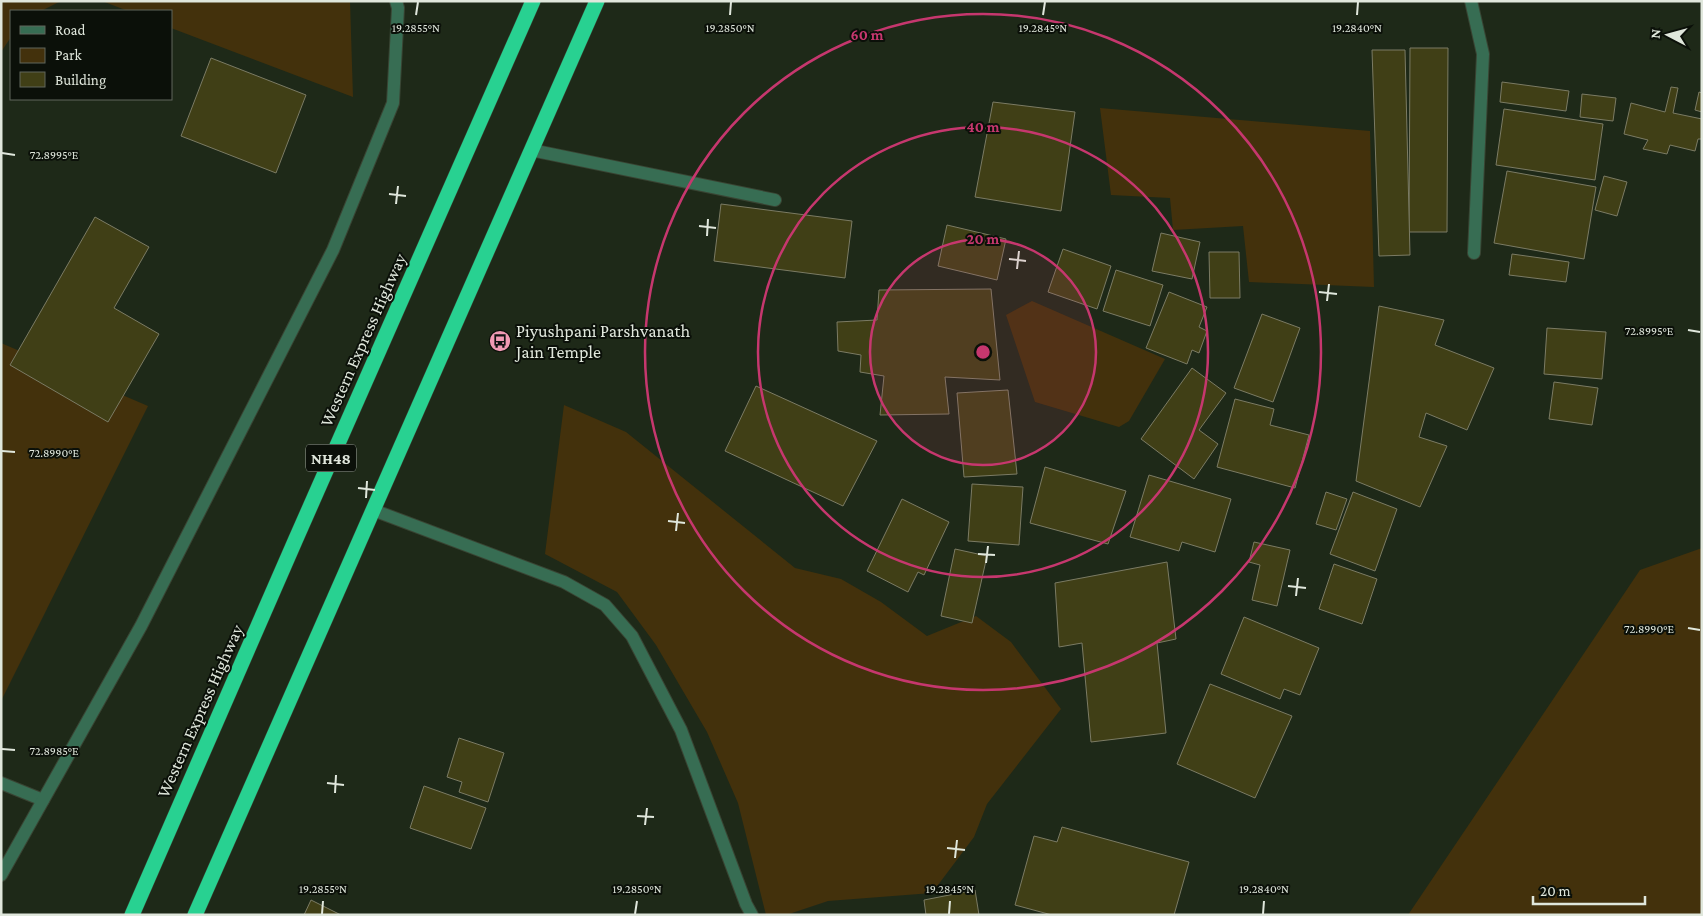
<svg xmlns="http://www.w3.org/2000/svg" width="1703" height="916" font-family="'Crimson Pro',serif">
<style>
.green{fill:#43310c}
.building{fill:#403f16;stroke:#7b7b64}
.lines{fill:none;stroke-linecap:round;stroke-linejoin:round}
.minor-casing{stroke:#394433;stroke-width:14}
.highway-casing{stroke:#394433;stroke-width:16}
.minor{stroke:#376d53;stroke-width:12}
.highway{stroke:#28d191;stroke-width:15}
.ticks{fill:none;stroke:#e0e7dc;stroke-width:2}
.ring{fill:none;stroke:#c6376e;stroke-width:2.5}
.labels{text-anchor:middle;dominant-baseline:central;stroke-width:4;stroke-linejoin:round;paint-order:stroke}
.shield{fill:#0b1009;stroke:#a0a69d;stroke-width:1}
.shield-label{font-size:16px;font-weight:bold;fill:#e0e7dc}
.poi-label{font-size:18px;fill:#e0e7dc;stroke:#0b1009;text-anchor:start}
.street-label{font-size:18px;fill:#e0e7dc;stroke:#0b1009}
.ticks-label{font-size:12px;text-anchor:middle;fill:#e0e7dc;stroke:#0b1009;stroke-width:4;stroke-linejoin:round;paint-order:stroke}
.centre{fill:#c6376e;stroke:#0b1009;stroke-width:2.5}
.ring-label{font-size:15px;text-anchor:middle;font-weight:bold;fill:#c6376e;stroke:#0b1009;stroke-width:4;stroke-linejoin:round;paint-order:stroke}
</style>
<rect width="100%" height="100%" fill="#1e2918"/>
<g class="green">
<path d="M 1,1 L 61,1 L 41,11 L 11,11 L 11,37 L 1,52 Z"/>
<path d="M 102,1 L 350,1 L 353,97 L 171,28 L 171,11 L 128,11 Z"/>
<path d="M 1100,108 L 1370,131 L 1374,287 L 1249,282 L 1243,226 L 1173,230 L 1170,198 L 1111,195 Z"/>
<path d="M 1032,301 L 1165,359 L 1129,421 L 1119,427 L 1035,402 L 1006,315 Z"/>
<path d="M 1,343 L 148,406 L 1,701 Z"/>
<path d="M 564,405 L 626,432 L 795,568 L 841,579 L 881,602 L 927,636 L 976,616 L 1011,642 L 1061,709 L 987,804 L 974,837 L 932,893 L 828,901 L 786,915 L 766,915 L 738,803 L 707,732 L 656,645 L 617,592 L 545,554 Z"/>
<path d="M 1702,548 L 1702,915 L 1408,915 L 1640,570 Z"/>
</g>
<g class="building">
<path d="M 1410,48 L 1448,48 L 1447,232 L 1409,232 Z"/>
<path d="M 1372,50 L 1405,50 L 1410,255 L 1379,256 Z"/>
<path d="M 211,58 L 306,95 L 276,173 L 181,136 Z"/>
<path d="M 1502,82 L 1569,91 L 1566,111 L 1500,102 Z"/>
<path d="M 1671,87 L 1678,88 L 1673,113 L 1702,119 L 1702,139 L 1698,139 L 1695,151 L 1670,145 L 1667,154 L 1643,149 L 1648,140 L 1624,134 L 1631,103 L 1665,112 Z"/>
<path d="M 1699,92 L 1702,93 L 1702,112 L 1695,110 Z"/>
<path d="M 1582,94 L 1616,98 L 1613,121 L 1580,117 Z"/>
<path d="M 993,102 L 1075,112 L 1061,211 L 975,197 Z"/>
<path d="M 1504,109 L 1603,124 L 1595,180 L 1496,165 Z"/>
<path d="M 1507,171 L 1596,187 L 1584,259 L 1494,243 Z"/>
<path d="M 1604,176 L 1627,182 L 1617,216 L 1595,210 Z"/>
<path d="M 721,204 L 852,221 L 845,278 L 714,261 Z"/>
<path d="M 95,217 L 149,247 L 114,308 L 159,334 L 108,422 L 10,365 Z"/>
<path d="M 947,225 L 1006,239 L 997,280 L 938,266 Z"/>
<path d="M 1161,233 L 1200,242 L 1192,279 L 1152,271 Z"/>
<path d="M 1063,249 L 1111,266 L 1097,309 L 1048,292 Z"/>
<path d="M 1209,252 L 1239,252 L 1240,298 L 1210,298 Z"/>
<path d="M 1512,254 L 1569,262 L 1566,282 L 1509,275 Z"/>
<path d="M 1116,270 L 1163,285 L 1150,326 L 1103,311 Z"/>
<path d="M 991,289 L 1000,380 L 945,377 L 949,414 L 880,415 L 884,376 L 860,372 L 861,355 L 838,351 L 837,322 L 877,320 L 879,290 Z"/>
<path d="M 1169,292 L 1207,307 L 1199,327 L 1207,331 L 1199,353 L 1192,350 L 1187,364 L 1146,348 Z"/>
<path d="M 1379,306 L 1444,320 L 1435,345 L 1494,368 L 1467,430 L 1426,413 L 1419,437 L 1447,446 L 1420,507 L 1356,481 Z"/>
<path d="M 1262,314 L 1300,328 L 1273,402 L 1234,388 Z"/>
<path d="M 1547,328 L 1606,332 L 1602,379 L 1544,374 Z"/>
<path d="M 1192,368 L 1226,393 L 1199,430 L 1218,444 L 1194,479 L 1141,439 Z"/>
<path d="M 1554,382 L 1598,388 L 1592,425 L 1549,419 Z"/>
<path d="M 756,386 L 877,441 L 843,506 L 725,451 Z"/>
<path d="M 1008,390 L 1017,474 L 964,477 L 957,393 Z"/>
<path d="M 1235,399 L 1274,409 L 1270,425 L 1309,435 L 1295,488 L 1217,467 Z"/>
<path d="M 1045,467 L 1126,491 L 1108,544 L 1030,523 Z"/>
<path d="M 1149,475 L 1231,499 L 1215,552 L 1182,542 L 1179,551 L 1130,537 Z"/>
<path d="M 972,484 L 1023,487 L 1019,545 L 968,541 Z"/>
<path d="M 1326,492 L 1347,499 L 1336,530 L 1316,524 Z"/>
<path d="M 1353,492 L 1397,509 L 1375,571 L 1330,554 Z"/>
<path d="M 902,499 L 949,522 L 924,575 L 918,572 L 908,592 L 867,571 Z"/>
<path d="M 1254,542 L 1290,550 L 1277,606 L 1252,600 L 1260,565 L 1249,562 Z"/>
<path d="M 955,549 L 987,556 L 972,623 L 941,616 Z"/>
<path d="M 1167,562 L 1176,639 L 1157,643 L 1166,733 L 1091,742 L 1082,643 L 1059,647 L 1055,583 Z"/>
<path d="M 1334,564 L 1377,579 L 1362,624 L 1319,609 Z"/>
<path d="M 1244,617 L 1319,648 L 1300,695 L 1284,689 L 1280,699 L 1221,674 Z"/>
<path d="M 1210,684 L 1292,716 L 1255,798 L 1177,764 Z"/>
<path d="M 459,738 L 504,753 L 488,802 L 459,792 L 462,782 L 447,777 Z"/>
<path d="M 424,786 L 486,808 L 471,849 L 410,828 Z"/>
<path d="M 1062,827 L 1189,862 L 1174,915 L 1052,915 L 1015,905 L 1034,836 L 1057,842 Z"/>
<path d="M 975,890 L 979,915 L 926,915 L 924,900 Z"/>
<path d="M 311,900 L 341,915 L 304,915 Z"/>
</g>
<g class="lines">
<g class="minor-casing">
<g id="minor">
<path d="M 1471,1 L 1483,54 L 1474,253"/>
<path d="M 531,150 L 775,200"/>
<path d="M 373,510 L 564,582 L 605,605 L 632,636 L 681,730 L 746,904 L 752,915"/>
<path d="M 1,783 L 43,800"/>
<path d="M 1,875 L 141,626 L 333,250 L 393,103 L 398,8 L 396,1"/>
</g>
</g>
<g class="highway-casing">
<g id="highway">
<path d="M 132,915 L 295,541 L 533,1"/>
<path d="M 195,915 L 597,1"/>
</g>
</g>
<use href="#minor" class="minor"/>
<use href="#highway" class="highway"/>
</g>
<path class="ticks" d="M 416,15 L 418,2M 730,15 L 731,2M 1043,15 L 1045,2M 1357,15 L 1358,2M 2,153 L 15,155M 389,194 L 406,196M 396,204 L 398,186M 699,226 L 716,228M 707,236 L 708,219M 1009,259 L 1026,261M 1017,269 L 1019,251M 1319,292 L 1337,294M 1327,301 L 1329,284M 1688,330 L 1700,332M 2,451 L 15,452M 358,488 L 375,490M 366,498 L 367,481M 668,521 L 685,523M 676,531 L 678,513M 978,554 L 995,555M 986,563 L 988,546M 1288,586 L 1306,588M 1296,596 L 1298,578M 1688,628 L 1700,630M 2,749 L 15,750M 327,783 L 344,785M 335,793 L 336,775M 637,816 L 654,817M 645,825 L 647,808M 947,848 L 965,850M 955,858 L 957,840M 322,914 L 323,901M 635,914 L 637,901M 949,914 L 950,901M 1263,914 L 1264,901"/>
<circle cx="983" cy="352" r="113" fill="#c6376e" fill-opacity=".12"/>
<g class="ring">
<circle cx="983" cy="352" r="113"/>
<circle cx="983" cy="352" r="225"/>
<circle cx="983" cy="352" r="338"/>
</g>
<defs>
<g id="bus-disc" transform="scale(1.125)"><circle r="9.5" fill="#f19ab3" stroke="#0b1009"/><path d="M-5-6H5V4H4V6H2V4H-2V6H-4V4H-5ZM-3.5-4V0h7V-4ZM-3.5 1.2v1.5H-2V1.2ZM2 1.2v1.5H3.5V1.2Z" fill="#111"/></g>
</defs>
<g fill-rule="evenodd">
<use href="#bus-disc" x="500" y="341"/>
</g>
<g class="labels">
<rect class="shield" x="306" y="444.5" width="50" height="27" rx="4"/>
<g class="shield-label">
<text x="331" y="458">NH48</text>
</g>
<g class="poi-label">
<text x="516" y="331">Piyushpani Parshvanath<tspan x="516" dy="21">Jain Temple</tspan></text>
</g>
<g class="street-label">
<text transform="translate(363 340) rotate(-66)">Western Express Highway</text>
<text transform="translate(200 711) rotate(-66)">Western Express Highway</text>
</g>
</g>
<g class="ticks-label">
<text x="416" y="32">19.2855°N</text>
<text x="730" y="32">19.2850°N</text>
<text x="1043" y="32">19.2845°N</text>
<text x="1357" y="32">19.2840°N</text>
<text x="54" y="159">72.8995°E</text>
<text x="1649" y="335">72.8995°E</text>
<text x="54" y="457">72.8990°E</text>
<text x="1649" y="633">72.8990°E</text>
<text x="54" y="755">72.8985°E</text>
<text x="323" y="893">19.2855°N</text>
<text x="637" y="893">19.2850°N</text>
<text x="950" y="893">19.2845°N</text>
<text x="1264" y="893">19.2840°N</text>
</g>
<circle cx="983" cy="352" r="8" class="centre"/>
<g class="ring-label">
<text x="867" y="40">60 m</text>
<text x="983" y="132">40 m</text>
<text x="983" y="244">20 m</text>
</g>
<rect width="1703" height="916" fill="none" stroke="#e0e7dc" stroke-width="5"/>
<rect x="10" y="10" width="162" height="90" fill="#0b1009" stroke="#60665d"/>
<rect x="20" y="26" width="25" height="8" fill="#376d53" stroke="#60665d"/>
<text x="55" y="35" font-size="15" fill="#e0e7dc">Road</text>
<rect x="20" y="48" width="25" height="15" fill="#43310c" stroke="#60665d"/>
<text x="55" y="60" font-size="15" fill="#e0e7dc">Park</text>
<rect x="20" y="72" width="25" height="15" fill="#403f16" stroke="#60665d"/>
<text x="55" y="85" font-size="15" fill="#e0e7dc">Building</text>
<g transform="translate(1668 35) rotate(276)" stroke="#0b1009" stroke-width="4" paint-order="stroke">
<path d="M0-4L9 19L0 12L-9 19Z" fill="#e0e7dc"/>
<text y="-8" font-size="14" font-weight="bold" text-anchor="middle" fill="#e0e7dc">N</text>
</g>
<path d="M1533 896v8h112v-8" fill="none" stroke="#e0e7dc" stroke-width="2.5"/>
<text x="1540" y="896" font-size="15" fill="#e0e7dc" stroke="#0b1009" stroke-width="4" paint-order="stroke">20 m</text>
</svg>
